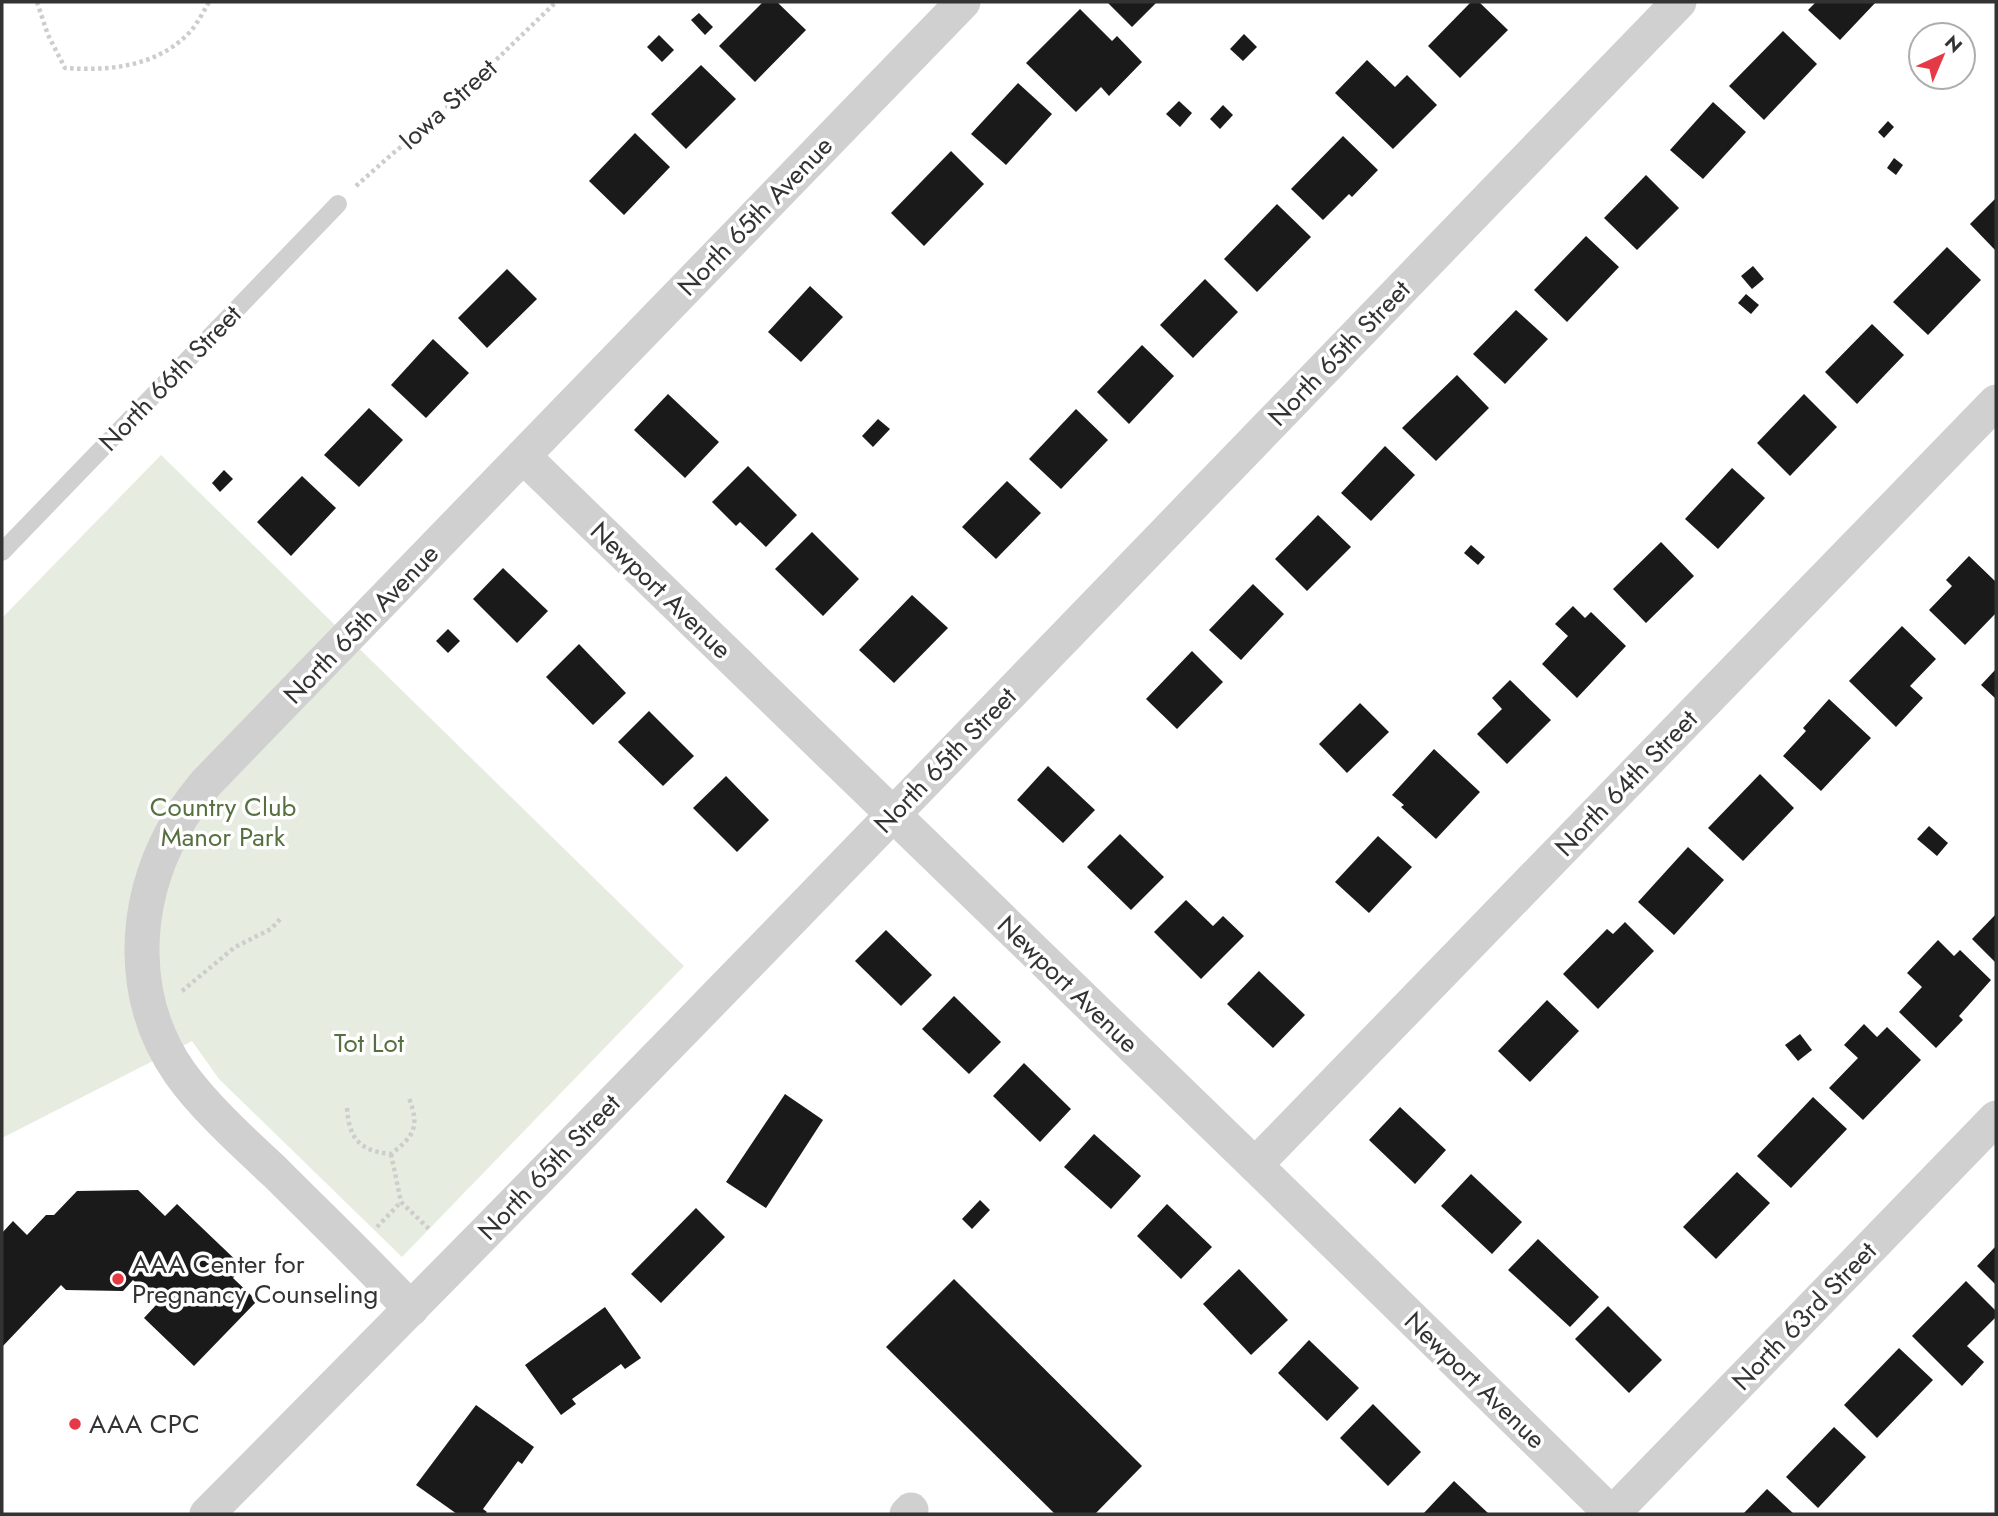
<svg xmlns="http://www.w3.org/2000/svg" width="1998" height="1516" font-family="Jost,sans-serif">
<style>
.green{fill:#e6ecdf}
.building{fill:#1a1a1a}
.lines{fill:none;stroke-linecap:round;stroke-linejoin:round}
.path{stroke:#cdcdcd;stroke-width:4.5;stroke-dasharray:3.5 3.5;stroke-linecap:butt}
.service{stroke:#d0d0d0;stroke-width:18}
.minor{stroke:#d0d0d0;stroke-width:35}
.poi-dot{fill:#e63946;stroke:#fff;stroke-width:2.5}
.labels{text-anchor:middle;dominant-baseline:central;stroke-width:7;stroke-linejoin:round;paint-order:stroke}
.street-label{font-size:26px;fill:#333;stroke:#fff}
.park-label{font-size:26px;fill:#56703f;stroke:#fff}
.poi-label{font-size:26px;fill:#333;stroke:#fff;text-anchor:start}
</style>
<rect width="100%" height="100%" fill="#fff"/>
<path class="green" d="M 161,455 L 684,966 L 402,1257 L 219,1079 L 192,1041 L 2,1138 L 2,618 Z"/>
<g class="building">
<path d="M 763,2 L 777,2 L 806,30 L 755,82 L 719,46 Z"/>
<path d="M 1107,2 L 1157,2 L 1132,27 Z"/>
<path d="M 1471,2 L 1479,2 L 1508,30 L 1460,78 L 1428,46 Z"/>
<path d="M 1816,2 L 1876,2 L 1840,40 L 1808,10 Z"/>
<path d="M 1080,9 L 1112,41 L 1117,36 L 1142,62 L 1109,96 L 1101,87 L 1076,112 L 1026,63 Z"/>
<path d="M 699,13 L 713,27 L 705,35 L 691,20 Z"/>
<path d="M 1783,31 L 1817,64 L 1764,120 L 1729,86 Z"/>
<path d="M 1244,34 L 1257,47 L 1243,61 L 1230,49 Z"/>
<path d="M 659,35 L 674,50 L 662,62 L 647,47 Z"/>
<path d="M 1367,60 L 1395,87 L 1407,75 L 1437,105 L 1393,149 L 1335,93 Z"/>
<path d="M 701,65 L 736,99 L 686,149 L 651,114 Z"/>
<path d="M 1018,83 L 1052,114 L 1006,165 L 971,134 Z"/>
<path d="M 1179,101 L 1192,113 L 1180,127 L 1166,114 Z"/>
<path d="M 1713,102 L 1746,132 L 1703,179 L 1670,150 Z"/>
<path d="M 1223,105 L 1233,115 L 1220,129 L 1210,119 Z"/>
<path d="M 1888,121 L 1894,127 L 1884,138 L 1878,132 Z"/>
<path d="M 635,133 L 670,167 L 624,215 L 589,181 Z"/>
<path d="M 1343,136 L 1378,170 L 1352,197 L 1349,194 L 1323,220 L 1291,189 Z"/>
<path d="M 951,151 L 984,184 L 924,246 L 891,213 Z"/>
<path d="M 1894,158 L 1903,165 L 1896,175 L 1887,168 Z"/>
<path d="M 1646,175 L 1679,208 L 1637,250 L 1604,218 Z"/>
<path d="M 1996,198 L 1996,251 L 1970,224 Z"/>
<path d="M 1277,204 L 1311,237 L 1257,292 L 1224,259 Z"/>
<path d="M 1586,236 L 1619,267 L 1567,322 L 1534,290 Z"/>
<path d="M 1947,247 L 1981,280 L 1928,335 L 1893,302 Z"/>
<path d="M 1753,266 L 1764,279 L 1752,289 L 1741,276 Z"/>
<path d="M 507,269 L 537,299 L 487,348 L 458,318 Z"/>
<path d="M 1205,279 L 1238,312 L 1193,358 L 1160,325 Z"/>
<path d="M 810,286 L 843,317 L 801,362 L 768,332 Z"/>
<path d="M 1746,294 L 1759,305 L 1751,314 L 1738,303 Z"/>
<path d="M 1516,310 L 1548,339 L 1505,384 L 1473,354 Z"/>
<path d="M 1872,324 L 1904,355 L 1857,404 L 1825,372 Z"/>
<path d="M 433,339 L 469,373 L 426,418 L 391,385 Z"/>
<path d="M 1142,345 L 1174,376 L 1129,424 L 1097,392 Z"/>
<path d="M 1457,375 L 1489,408 L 1436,461 L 1402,428 Z"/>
<path d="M 668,394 L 719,442 L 685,478 L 634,430 Z"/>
<path d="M 1804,394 L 1837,427 L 1790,476 L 1757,443 Z"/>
<path d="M 369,408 L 403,440 L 359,487 L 324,455 Z"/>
<path d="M 1076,409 L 1108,440 L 1061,489 L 1029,459 Z"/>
<path d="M 878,419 L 890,429 L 873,447 L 862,436 Z"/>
<path d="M 1385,446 L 1415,475 L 1371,521 L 1341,493 Z"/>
<path d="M 748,466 L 797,515 L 766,547 L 740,522 L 736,526 L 712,502 Z"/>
<path d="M 1732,468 L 1765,498 L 1718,549 L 1685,519 Z"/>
<path d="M 224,470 L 233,479 L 220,492 L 212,483 Z"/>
<path d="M 302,476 L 336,508 L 291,556 L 257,522 Z"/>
<path d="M 1007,481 L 1041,513 L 996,559 L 962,527 Z"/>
<path d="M 1318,515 L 1351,547 L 1307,591 L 1275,559 Z"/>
<path d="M 812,532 L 859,579 L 823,616 L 775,569 Z"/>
<path d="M 1661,542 L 1694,576 L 1646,623 L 1613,589 Z"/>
<path d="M 1471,545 L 1485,557 L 1478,565 L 1464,553 Z"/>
<path d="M 1969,556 L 1996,582 L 1996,613 L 1965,645 L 1929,610 L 1952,586 L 1946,580 Z"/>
<path d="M 503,568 L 548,611 L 517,643 L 473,599 Z"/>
<path d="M 1253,584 L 1284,614 L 1241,660 L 1209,630 Z"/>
<path d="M 912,595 L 948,628 L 894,683 L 859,650 Z"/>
<path d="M 1573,606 L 1585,618 L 1591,612 L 1626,646 L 1577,698 L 1542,664 L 1568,636 L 1555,624 Z"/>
<path d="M 1902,626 L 1936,659 L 1910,686 L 1923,698 L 1896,727 L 1849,681 Z"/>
<path d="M 448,629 L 460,641 L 448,653 L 436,641 Z"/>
<path d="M 579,644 L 626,693 L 593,725 L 546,677 Z"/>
<path d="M 1192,651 L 1223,682 L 1177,729 L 1146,699 Z"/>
<path d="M 1996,669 L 1996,699 L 1981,685 Z"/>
<path d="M 1510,680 L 1551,720 L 1507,764 L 1477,734 L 1502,709 L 1492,698 Z"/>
<path d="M 1829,699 L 1871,738 L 1821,791 L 1783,756 L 1806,731 L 1803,728 Z"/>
<path d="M 1360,703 L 1389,732 L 1347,773 L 1319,744 Z"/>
<path d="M 649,711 L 694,756 L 663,786 L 618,742 Z"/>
<path d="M 1434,749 L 1480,792 L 1436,839 L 1401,807 L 1404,805 L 1392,795 Z"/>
<path d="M 1048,766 L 1095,810 L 1063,843 L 1017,800 Z"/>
<path d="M 1760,774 L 1794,808 L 1743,861 L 1708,828 Z"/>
<path d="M 726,776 L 769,820 L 737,852 L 693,808 Z"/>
<path d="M 1929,826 L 1948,843 L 1937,856 L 1917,839 Z"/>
<path d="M 1120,834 L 1164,877 L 1131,910 L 1087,867 Z"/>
<path d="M 1378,836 L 1412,867 L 1369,913 L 1335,882 Z"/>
<path d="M 1688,847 L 1724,880 L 1674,935 L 1638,902 Z"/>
<path d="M 1186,900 L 1213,926 L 1223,916 L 1244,936 L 1201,979 L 1154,932 Z"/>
<path d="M 1996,914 L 1996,963 L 1972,939 Z"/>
<path d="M 1625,922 L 1654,951 L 1598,1009 L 1563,974 L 1607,929 L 1613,934 Z"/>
<path d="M 886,930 L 932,975 L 901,1006 L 855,961 Z"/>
<path d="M 1938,940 L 1954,956 L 1960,950 L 1991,980 L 1959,1016 L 1963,1020 L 1936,1048 L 1899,1012 L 1922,987 L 1907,973 Z"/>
<path d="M 1259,971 L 1305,1015 L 1273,1048 L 1227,1004 Z"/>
<path d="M 954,996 L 1001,1042 L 969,1074 L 922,1029 Z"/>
<path d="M 1547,1000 L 1579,1031 L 1530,1082 L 1498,1051 Z"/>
<path d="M 1864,1024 L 1877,1037 L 1887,1027 L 1921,1060 L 1863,1120 L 1829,1088 L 1858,1058 L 1844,1045 Z"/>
<path d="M 1800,1034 L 1812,1050 L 1798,1061 L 1785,1045 Z"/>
<path d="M 1024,1063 L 1071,1109 L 1040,1142 L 993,1096 Z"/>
<path d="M 785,1094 L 823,1120 L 766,1208 L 726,1182 Z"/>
<path d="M 1813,1097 L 1847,1129 L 1791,1188 L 1757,1156 Z"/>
<path d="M 1400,1107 L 1446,1150 L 1415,1184 L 1369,1140 Z"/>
<path d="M 1094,1134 L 1141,1176 L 1111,1209 L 1064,1167 Z"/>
<path d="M 1737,1172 L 1770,1203 L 1716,1259 L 1683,1227 Z"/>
<path d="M 1471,1174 L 1522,1222 L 1492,1254 L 1441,1206 Z"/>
<path d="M 138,1190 L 165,1216 L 177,1204 L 243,1267 L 233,1278 L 257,1301 L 194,1366 L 144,1318 L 157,1304 L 133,1280 L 123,1291 L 66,1290 L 61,1285 L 2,1347 L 2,1233 L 13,1221 L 27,1235 L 46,1215 L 54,1215 L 77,1191 Z"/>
<path d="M 980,1200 L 990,1210 L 972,1229 L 962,1219 Z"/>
<path d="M 1167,1204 L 1212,1247 L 1181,1279 L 1137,1236 Z"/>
<path d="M 696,1208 L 725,1237 L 661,1303 L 631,1274 Z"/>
<path d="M 1538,1239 L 1599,1297 L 1570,1327 L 1508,1270 Z"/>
<path d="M 1996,1246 L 1996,1285 L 1977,1266 Z"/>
<path d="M 1239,1269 L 1288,1320 L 1251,1355 L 1203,1304 Z"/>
<path d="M 954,1279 L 1142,1466 L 1095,1514 L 1055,1514 L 886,1347 Z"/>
<path d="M 1966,1281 L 1996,1311 L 1996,1317 L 1967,1346 L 1984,1362 L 1962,1386 L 1912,1336 Z"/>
<path d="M 1608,1306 L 1662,1360 L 1629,1393 L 1575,1339 Z"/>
<path d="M 605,1307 L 641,1358 L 625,1369 L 621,1364 L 572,1399 L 576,1404 L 561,1415 L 525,1365 Z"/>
<path d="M 1309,1340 L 1359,1388 L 1327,1421 L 1278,1373 Z"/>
<path d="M 1899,1348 L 1933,1380 L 1877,1438 L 1844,1405 Z"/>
<path d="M 1373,1404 L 1421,1452 L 1388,1486 L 1340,1438 Z"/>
<path d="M 476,1405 L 534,1447 L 522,1464 L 518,1461 L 483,1509 L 487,1512 L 485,1514 L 457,1514 L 416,1485 Z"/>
<path d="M 1834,1427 L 1866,1457 L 1818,1508 L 1786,1477 Z"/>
<path d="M 1454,1481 L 1489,1514 L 1423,1514 Z"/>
<path d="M 1767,1489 L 1794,1514 L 1743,1514 Z"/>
</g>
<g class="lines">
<g class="path">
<path d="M 37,2 L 48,35 L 65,68 C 109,71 155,67 188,34 C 197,25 203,12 209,2"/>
<path d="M 356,186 L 391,155 L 436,118 L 556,2"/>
<path d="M 182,991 L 235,947 L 271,929 L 282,917"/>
<path d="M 347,1108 C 349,1139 360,1151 391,1154 C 414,1136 420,1127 409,1098"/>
<path d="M 391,1154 L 401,1202 L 429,1229"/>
<path d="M 377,1227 L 401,1202"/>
</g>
<path class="service" d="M 2,552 L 338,204"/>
<g class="minor">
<path d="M 523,456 L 1255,1165 L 1612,1514"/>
<path d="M 1255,1165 L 1996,402"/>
<path d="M 411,1309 C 367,1262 321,1218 276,1173 C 244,1143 205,1108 180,1073 C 129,1000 132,907 173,831 C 182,813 194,798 206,783 L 963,2"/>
<path d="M 207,1514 C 703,1016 1189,507 1679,2"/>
<path d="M 907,1514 L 911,1510"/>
<path d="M 1612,1514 L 1996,1118"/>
</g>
</g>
<g class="poi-dot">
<circle cx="118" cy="1279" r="7"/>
<circle cx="75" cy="1424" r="7"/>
</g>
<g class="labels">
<g class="street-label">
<text transform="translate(448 104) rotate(-42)">Iowa Street</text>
<text transform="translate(755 216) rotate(-46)">North 65th Avenue</text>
<text transform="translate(1339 353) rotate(-46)">North 65th Street</text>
<text transform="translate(170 378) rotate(-46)">North 66th Street</text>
<text transform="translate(661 590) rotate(44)">Newport Avenue</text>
<text transform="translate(361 624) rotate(-46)">North 65th Avenue</text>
<text transform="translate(945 760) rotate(-46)">North 65th Street</text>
<text transform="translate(1626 783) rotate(-46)">North 64th Street</text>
<text transform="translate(1068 984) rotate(44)">Newport Avenue</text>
<text transform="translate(549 1167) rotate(-46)">North 65th Street</text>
<text transform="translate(1804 1316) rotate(-46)">North 63rd Street</text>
<text transform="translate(1475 1380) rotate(44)">Newport Avenue</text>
</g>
<g class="park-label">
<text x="223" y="807">Country Club<tspan x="223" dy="30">Manor Park</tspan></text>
<text x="369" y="1043">Tot Lot</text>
</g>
<g class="poi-label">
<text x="132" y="1264">AAA Center for<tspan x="132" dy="30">Pregnancy Counseling</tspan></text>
<text x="89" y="1424">AAA CPC</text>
</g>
</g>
<rect width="1998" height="1516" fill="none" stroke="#333333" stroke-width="7"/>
<g transform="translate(1942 56) rotate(44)"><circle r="33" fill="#ffffff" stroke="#adadad" stroke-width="2"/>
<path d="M0-5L12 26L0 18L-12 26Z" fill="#e63946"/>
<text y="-10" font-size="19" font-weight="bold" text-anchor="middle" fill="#333333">N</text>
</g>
</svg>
